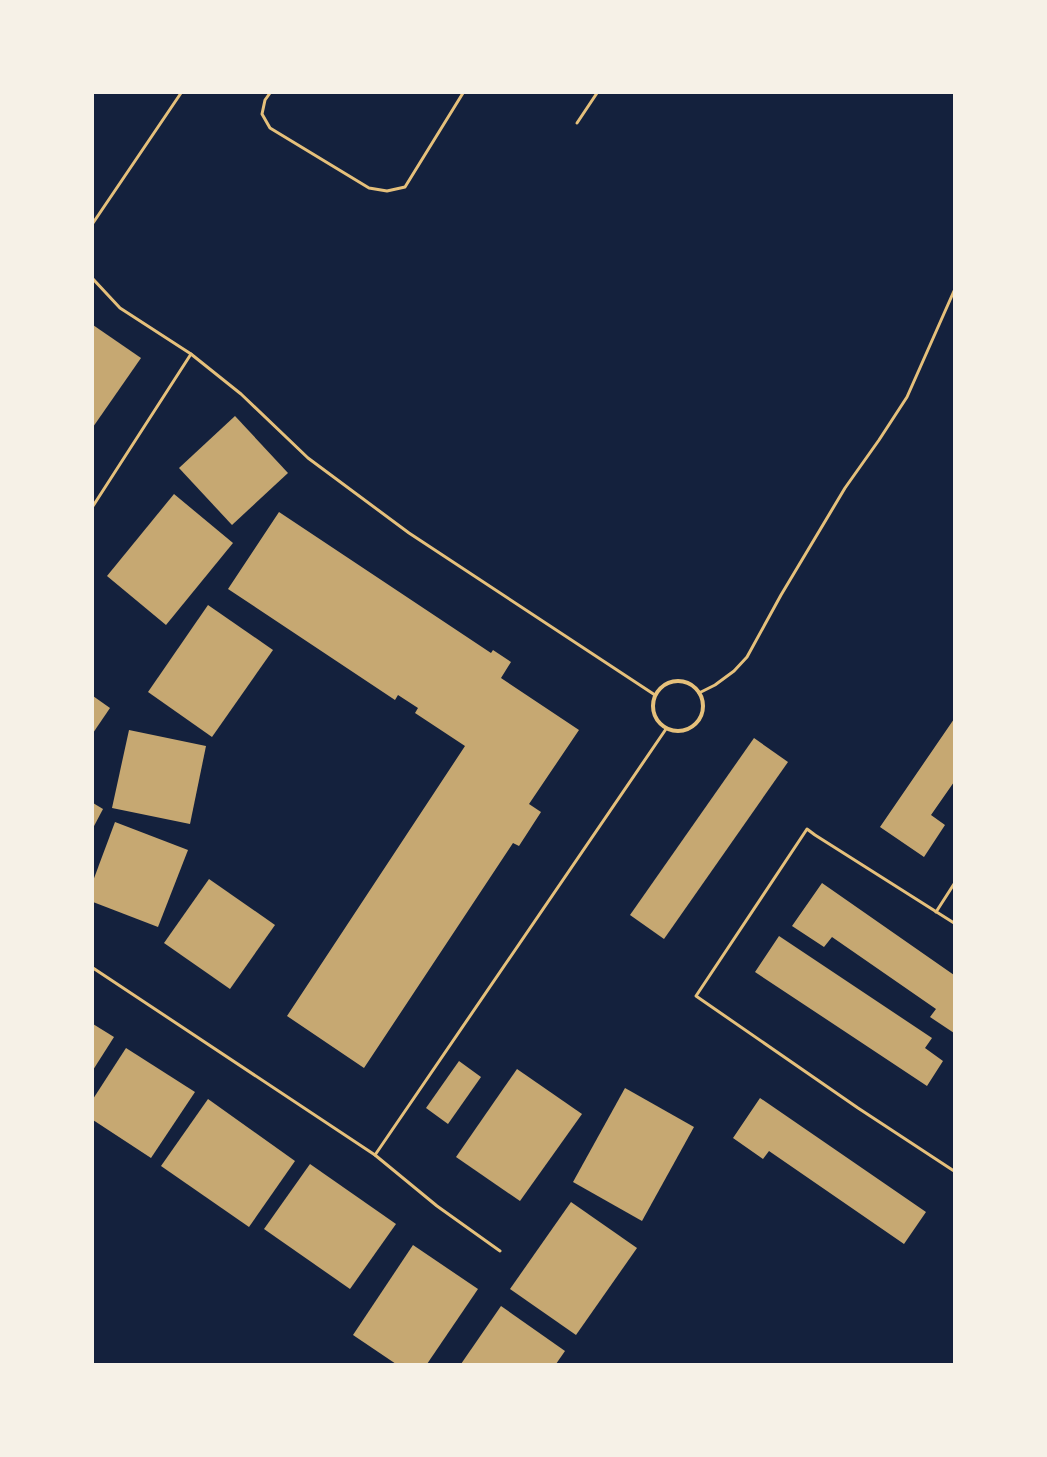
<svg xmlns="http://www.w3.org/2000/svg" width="1047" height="1457" font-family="Overpass,sans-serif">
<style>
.building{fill:#c6a872}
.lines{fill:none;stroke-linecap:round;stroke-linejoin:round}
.service{stroke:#e5c07b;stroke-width:3}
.minor{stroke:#e5c07b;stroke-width:4}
</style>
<rect width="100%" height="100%" fill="#14213d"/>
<g class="building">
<path d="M 93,325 L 141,358 L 93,427 Z"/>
<path d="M 235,416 L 288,473 L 232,525 L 179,468 Z"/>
<path d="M 174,494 L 233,543 L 166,625 L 107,576 Z"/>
<path d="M 279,512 L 491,653 L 493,650 L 511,662 L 501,678 L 579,730 L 529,804 L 541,812 L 519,846 L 513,843 L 364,1068 L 287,1016 L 465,746 L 415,713 L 418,708 L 398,695 L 395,700 L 228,589 Z"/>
<path d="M 208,605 L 273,650 L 212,737 L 148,692 Z"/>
<path d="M 93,696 L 110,708 L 93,733 Z"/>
<path d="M 954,719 L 954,782 L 931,815 L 945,825 L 924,857 L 880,827 Z"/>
<path d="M 129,730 L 206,746 L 190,824 L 112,808 Z"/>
<path d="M 754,738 L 788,762 L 664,939 L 630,915 Z"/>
<path d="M 93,803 L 103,809 L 93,828 Z"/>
<path d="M 115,822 L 188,850 L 158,927 L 93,902 L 93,881 Z"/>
<path d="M 209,879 L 275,925 L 230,989 L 164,943 Z"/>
<path d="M 822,883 L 954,975 L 954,1033 L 930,1017 L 936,1009 L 832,937 L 824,947 L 792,926 Z"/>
<path d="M 779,936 L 932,1038 L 925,1048 L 943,1061 L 927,1086 L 755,972 Z"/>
<path d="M 93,1024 L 114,1037 L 93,1070 Z"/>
<path d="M 126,1048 L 195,1092 L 151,1158 L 93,1120 L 93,1099 Z"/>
<path d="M 459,1061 L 481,1077 L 448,1124 L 426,1108 Z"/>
<path d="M 517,1069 L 582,1114 L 520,1201 L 456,1157 Z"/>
<path d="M 625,1088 L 694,1127 L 642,1221 L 573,1182 Z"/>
<path d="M 760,1098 L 926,1212 L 904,1244 L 769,1151 L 763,1159 L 733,1138 Z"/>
<path d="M 208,1099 L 295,1161 L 249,1227 L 161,1166 Z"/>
<path d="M 310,1164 L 396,1224 L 350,1289 L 264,1229 Z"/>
<path d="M 571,1202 L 637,1248 L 576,1335 L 510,1289 Z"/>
<path d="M 413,1245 L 478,1289 L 427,1364 L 396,1364 L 353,1335 Z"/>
<path d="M 501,1306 L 565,1351 L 556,1364 L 461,1364 Z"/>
</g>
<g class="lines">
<g class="service">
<path d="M 270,93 L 265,100 L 262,114 L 270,128 L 369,188 L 387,191 L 405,187 L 463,93"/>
<path d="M 577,123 L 597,93"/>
<path d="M 93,223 L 181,93"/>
<path d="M 93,279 L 120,308 L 191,354 L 241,394 L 308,458 L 409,533 L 655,695"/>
<path d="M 93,506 L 191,354"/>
<path d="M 699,693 L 715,685 L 734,671 L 747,657 L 781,595 L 845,488 L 879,440 L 907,397 L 954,291"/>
<path d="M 936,912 L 954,884"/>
<path d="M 954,923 L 815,835 L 807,829 L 696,996 L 858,1108 L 954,1171"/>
<path d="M 93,968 L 375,1155 L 437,1206 L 500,1251"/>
<path d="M 375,1155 L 666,729"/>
</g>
<circle class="minor" cx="678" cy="706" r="25"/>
</g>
<rect width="1047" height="1457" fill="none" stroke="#f6f1e7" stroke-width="188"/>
</svg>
